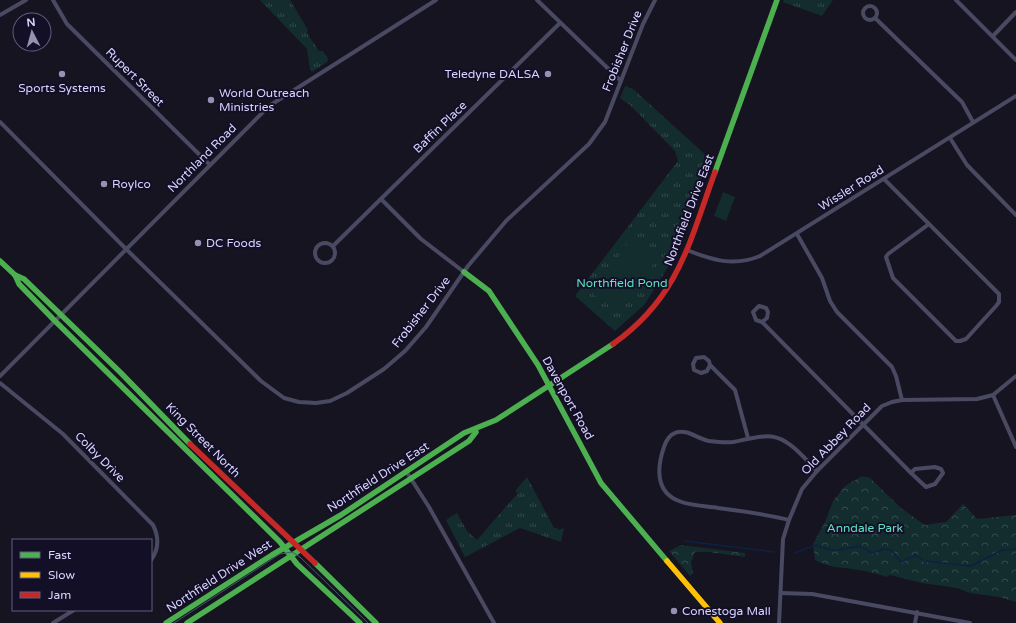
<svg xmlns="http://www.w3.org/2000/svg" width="1016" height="623" font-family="'Varela Round',sans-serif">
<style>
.grass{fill:url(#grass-tufts)}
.forest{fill:url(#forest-crowns)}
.pitch{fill:#132c2d}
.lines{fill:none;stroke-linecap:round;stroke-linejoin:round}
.stream{stroke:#0d2144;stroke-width:1.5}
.street{stroke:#4a4962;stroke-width:4}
.fast{stroke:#4caf50;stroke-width:5.5}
.slow{stroke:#ffc107;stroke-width:5.5}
.jam{stroke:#c62828;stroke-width:5.5}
.tram{stroke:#43596b;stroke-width:1}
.poi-dot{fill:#9591b1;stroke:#130f26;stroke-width:1.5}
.labels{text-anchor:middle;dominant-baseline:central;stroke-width:4;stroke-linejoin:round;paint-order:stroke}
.street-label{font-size:12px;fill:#d9d4ff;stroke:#130f26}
.poi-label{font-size:12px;fill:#d9d4ff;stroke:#130f26;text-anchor:start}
.park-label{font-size:12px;fill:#5fe0c0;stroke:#130f26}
</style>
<defs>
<pattern id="grass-tufts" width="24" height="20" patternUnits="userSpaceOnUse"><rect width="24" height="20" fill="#132c2d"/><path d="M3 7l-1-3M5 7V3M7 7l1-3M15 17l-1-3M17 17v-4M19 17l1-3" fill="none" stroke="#354a4c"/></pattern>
<pattern id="forest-crowns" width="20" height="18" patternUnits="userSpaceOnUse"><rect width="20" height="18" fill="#132c2d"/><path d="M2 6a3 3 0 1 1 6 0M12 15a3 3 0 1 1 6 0" fill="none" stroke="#354a4c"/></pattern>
</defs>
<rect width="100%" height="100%" fill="#161421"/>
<g class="grass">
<path d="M 260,0 L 290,0 L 308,30 L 307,33 L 319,51 L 323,51 L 328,59 L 327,62 L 312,72 L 310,70 L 307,49 Z"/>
<path d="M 784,0 L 833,0 L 822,16 L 783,2 Z"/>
<path d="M 625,86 L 633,89 L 709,158 L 668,267 L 645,304 L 615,331 L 575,296 L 678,161 L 675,151 L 630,105 L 620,98 Z"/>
<path d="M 527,477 L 554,528 L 557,528 L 558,530 L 564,528 L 561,542 L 520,528 L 465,557 L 446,520 L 457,513 L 467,531 L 477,540 L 518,493 L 515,491 Z"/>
</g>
<g class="forest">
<path d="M 862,476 L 870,478 L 901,508 L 925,525 L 946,522 L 963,504 L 977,519 L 1016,515 L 1016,602 L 999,597 L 970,593 L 957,588 L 922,583 L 890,575 L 887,577 C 877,574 868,571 858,570 C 843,567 829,568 815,560 L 813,544 L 825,522 L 833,501 L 845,486 Z"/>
<path d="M 681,545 L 745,553 L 745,557 L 709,552 L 695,552 L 691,562 L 693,573 L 690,576 L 669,551 Z"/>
</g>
<g class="pitch">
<path d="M 723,192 L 735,197 L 726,221 L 714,216 Z"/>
<path d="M 630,240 L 657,259 L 619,312 L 593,294 Z"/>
</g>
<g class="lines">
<g class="stream">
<path d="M 685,541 L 774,552"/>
<path d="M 795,553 L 816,545 L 830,550 L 838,550 L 860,546 L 872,553 L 884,549 L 891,550 L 901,562 L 916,555 L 924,561 L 971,566 L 1002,550 L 1016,549"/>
</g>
<g class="street">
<path d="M 53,0 L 67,24 L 209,164"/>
<path d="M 537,0 L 621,81"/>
<path d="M 956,0 L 1016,60"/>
<circle cx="870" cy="13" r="7"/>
<path d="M 0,15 L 26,0"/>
<path d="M 875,18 L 962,102 L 973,122"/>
<path d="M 993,36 L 1016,12"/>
<path d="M 0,122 L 126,249 L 261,381 L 284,398 L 299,402 L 316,403 L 330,401 L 347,393 L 384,369 L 405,351 L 426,327 L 468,266 L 506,221 L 589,144 L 605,122 L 643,24 L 655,0"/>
<path d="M 950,138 L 967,165 L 1016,215"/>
<path d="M 884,179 L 999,294 L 999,302 L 996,306 L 966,339 L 960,341 L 956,341 L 893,278 L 886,257 L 888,254 L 929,224"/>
<path d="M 381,199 L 421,239 L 464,272"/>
<path d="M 797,234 L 822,278 L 830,301 L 837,312 L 892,367 L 896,376 L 902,400"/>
<circle cx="325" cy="253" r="10"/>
<path d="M 333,246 L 560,23"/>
<path d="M 687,250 C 712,260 734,267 760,256 L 1016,96"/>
<path d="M 762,322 L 767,318 L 768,312 L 766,308 L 759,306 L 753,312 L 756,320 L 762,322 L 911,473 L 915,469 L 935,467 L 941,469 L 943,473 L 935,484 L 926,487 L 911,473"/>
<path d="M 710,365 L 707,371 L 701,373 L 694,370 L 693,364 L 696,358 L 704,357 L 709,361 L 710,365 L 735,390 L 748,438"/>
<path d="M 0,376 L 269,106 L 436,0"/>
<path d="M 0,383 L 63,434 L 153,525 C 159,537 159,549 151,560"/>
<path d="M 993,395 L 1016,447"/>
<path d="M 406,471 L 429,507 L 494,623"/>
<path d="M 789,520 C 765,514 742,511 718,508 C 705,506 691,506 679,501 C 655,492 657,467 664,447 C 666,441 669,435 675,433 C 686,428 698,439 709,441 C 717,442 725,443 733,442 C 751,439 769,431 786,442 C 798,449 807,461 817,471"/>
<path d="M 781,593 L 812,594 L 970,623"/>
<path d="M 53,623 L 74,610"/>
<path d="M 779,623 L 783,539 L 789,520 L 802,489 L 817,471 L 882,406 L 892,402 L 902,400 L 977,399 L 993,395 L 1016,376"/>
<path d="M 915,623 L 917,612"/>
</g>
<g class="fast">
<path d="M 715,172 L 777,0"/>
<path d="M 0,261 L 15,275 L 19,284 L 54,320 L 280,542 L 297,564 L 360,623"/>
<path d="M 464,272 L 489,291 L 538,365 L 601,483 L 667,561"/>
<path d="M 15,275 L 24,279 L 121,373 L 190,444"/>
<path d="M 315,563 L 376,623"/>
<path d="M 166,623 L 272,555 L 341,515 L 464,433 L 496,420 L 613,344"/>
<path d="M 187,623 L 469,441 L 476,432"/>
</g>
<path class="slow" d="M 667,561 L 720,623"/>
<g class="jam">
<path d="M 613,344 C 679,297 689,243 715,172"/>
<path d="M 190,444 L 315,563"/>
</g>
<path class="tram" d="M 174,623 L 280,554 L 292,552 L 300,557 L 368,623"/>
</g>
<g class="poi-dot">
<circle cx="62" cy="74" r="4"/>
<circle cx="548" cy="74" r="4"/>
<circle cx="211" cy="100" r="4"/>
<circle cx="104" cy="184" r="4"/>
<circle cx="198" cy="243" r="4"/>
<circle cx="674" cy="611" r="4"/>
</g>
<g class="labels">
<g class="street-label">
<text transform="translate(622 51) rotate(-68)">Frobisher Drive</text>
<text transform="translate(135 77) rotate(45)">Rupert Street</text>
<text transform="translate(440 127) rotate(-44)">Baffin Place</text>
<text transform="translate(202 158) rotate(-45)">Northland Road</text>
<text transform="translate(851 188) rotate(-32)">Wissler Road</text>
<text transform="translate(689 210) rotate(-69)">Northfield Drive East</text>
<text transform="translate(421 312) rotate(-52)">Frobisher Drive</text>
<text transform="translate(568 398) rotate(61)">Davenport Road</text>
<text transform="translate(836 439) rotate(-46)">Old Abbey Road</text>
<text transform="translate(203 440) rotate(45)">King Street North</text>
<text transform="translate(100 457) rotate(45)">Colby Drive</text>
<text transform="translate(378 477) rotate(-33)">Northfield Drive East</text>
<text transform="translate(219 576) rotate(-33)">Northfield Drive West</text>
</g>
<g class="poi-label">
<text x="540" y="74" text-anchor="end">Teledyne DALSA</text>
<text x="62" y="88" text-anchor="middle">Sports Systems</text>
<text x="219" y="93">World Outreach<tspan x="219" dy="14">Ministries</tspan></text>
<text x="112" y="184">Roylco</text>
<text x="206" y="243">DC Foods</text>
<text x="682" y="611">Conestoga Mall</text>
</g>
<g class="park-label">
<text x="622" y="283">Northfield Pond</text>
<text x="865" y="528">Anndale Park</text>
</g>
</g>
<rect x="12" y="539" width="140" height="72" fill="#130f26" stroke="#625e7d"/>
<rect x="20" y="552" width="20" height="6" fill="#4caf50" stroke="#625e7d"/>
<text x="48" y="559" font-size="12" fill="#d9d4ff">Fast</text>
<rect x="20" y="572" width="20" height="6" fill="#ffc107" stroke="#625e7d"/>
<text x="48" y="579" font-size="12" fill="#d9d4ff">Slow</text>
<rect x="20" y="592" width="20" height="6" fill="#c62828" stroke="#625e7d"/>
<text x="48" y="599" font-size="12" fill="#d9d4ff">Jam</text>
<g transform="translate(32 32) rotate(354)"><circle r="19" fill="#130f26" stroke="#625e7d"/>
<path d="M0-3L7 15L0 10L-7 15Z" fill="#9591b1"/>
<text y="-6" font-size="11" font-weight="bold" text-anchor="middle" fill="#d9d4ff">N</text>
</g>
</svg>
